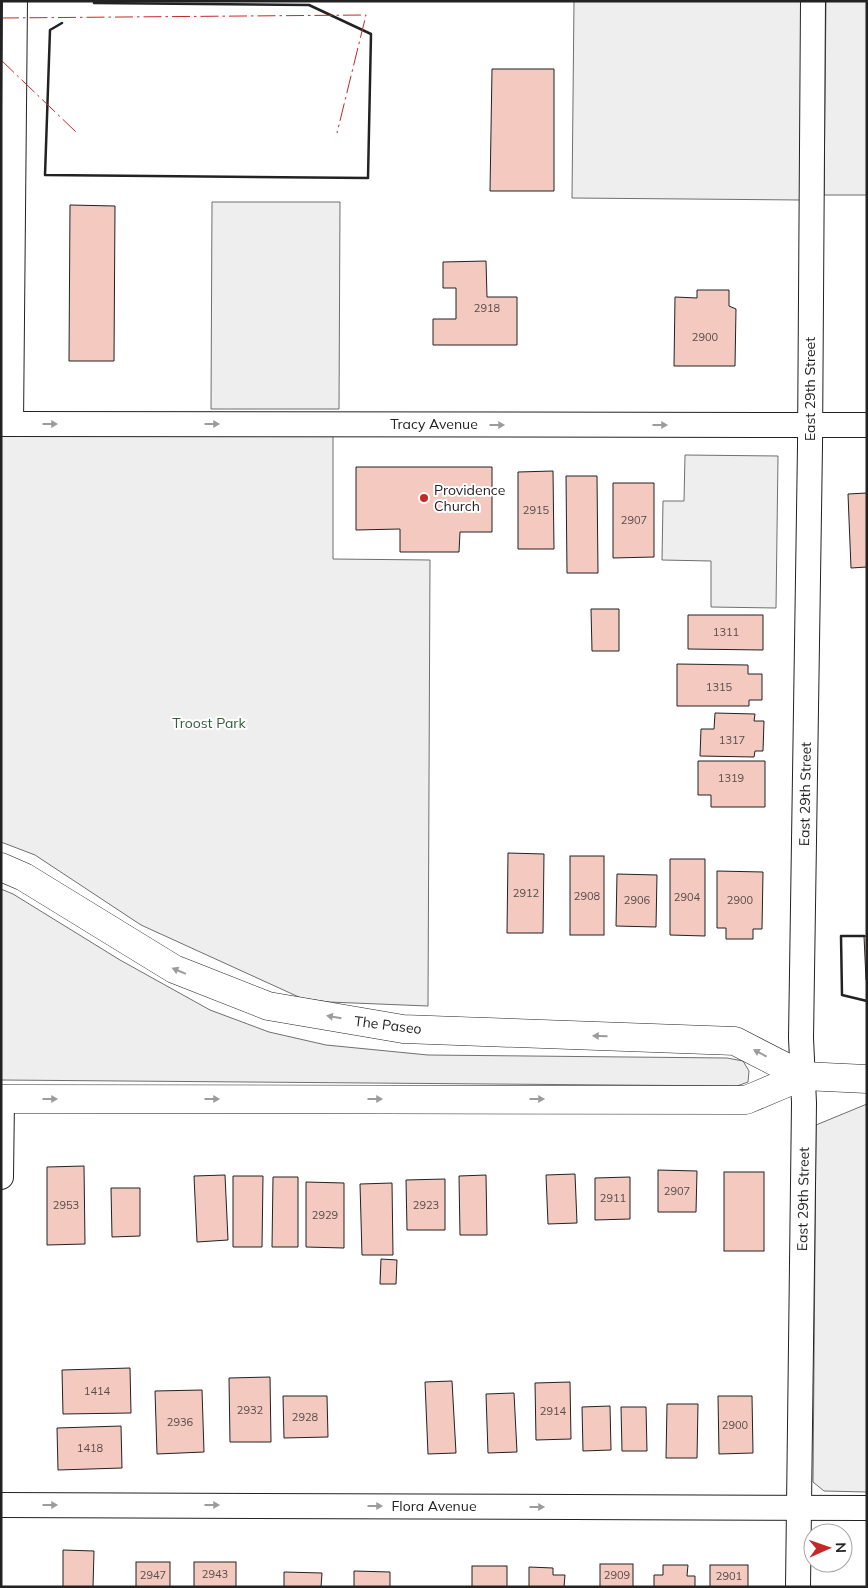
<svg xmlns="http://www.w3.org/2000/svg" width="868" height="1588" font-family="Mulish,sans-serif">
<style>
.green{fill:#eee;stroke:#6f6f6f}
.building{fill:#f3c9c0;stroke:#222}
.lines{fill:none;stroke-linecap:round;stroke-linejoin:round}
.minor-casing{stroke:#222;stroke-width:26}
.secondary-casing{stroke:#222;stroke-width:29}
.minor{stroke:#fff;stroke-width:24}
.secondary{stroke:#fff;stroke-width:28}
.wall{stroke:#222;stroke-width:2.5}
.power{stroke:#c62828;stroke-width:1;stroke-dasharray:18 4 2.5 4;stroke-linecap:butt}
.oneway{fill:#9c9c9c}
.poi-dot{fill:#c62828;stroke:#fff;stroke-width:2}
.labels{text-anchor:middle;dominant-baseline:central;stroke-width:4;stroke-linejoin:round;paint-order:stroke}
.number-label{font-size:11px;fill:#564c4a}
.street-label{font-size:14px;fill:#222;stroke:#fff}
.poi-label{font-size:14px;fill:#222;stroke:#fff;text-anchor:start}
.park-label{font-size:14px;fill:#2f5e38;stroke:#fff}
</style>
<rect width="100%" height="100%" fill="#fff"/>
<g class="green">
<path d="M 574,1 L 802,1 L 801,200 L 572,198 Z"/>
<path d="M 826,1 L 867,1 L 867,195 L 824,195 Z"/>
<path d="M 212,202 L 340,202 L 339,409 L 211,409 Z"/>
<path d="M 1,435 L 333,436 L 333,559 L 430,560 L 428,1006 L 329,1002 L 301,998 L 141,925 L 35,855 L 1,842 Z"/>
<path d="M 685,455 L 778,456 L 776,608 L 711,607 L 711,561 L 662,560 L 663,501 L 684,501 Z"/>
<path d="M 1,889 L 13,894 L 120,960 L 210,1010 L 269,1032 L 326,1045 L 428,1055 L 727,1058 L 743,1061 L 749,1071 L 748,1082 L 737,1086 L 1,1080 Z"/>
<path d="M 867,1104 L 867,1492 L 824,1491 L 813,1482 L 816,1125 Z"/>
</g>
<g class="building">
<path d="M 492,69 L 554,69 L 554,191 L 490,191 Z"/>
<path d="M 70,205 L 115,206 L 114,361 L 69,361 Z"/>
<path d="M 486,261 L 487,297 L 517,297 L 517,345 L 433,345 L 433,319 L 456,319 L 456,288 L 443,288 L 443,262 Z"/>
<path d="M 697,290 L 729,290 L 729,306 L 736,309 L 735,366 L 674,366 L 675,297 L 697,298 Z"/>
<path d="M 356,467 L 492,467 L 492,532 L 460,532 L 459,552 L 400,552 L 400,529 L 356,530 Z"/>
<path d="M 553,471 L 554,549 L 518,549 L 518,472 Z"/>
<path d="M 566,476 L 597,476 L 598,573 L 567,573 Z"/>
<path d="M 613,483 L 654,483 L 654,557 L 613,558 Z"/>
<path d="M 867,493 L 867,567 L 851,568 L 848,494 Z"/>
<path d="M 591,609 L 619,609 L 619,651 L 592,651 Z"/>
<path d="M 688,615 L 763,615 L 763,650 L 688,649 Z"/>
<path d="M 677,664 L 748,665 L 748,674 L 762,674 L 762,700 L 749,700 L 749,706 L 677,706 Z"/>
<path d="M 715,713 L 755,714 L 754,721 L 764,721 L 763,751 L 755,751 L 754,757 L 700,756 L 701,729 L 714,729 Z"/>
<path d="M 698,761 L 765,761 L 765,807 L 711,807 L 711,795 L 698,795 Z"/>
<path d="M 508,853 L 544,854 L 543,933 L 507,933 Z"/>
<rect x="570" y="856" width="34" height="79"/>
<path d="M 670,859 L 705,859 L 705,936 L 670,935 Z"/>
<path d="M 717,871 L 763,872 L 762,929 L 753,929 L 753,939 L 726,939 L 726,928 L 717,928 Z"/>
<path d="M 617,874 L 657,875 L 656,927 L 616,926 Z"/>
<path d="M 864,936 L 867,936 L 867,980 L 866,980 Z"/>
<path d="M 84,1166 L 85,1244 L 47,1245 L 47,1167 Z"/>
<path d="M 658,1170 L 697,1171 L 696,1212 L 658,1212 Z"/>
<rect x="724" y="1172" width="40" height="79"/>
<path d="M 575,1174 L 577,1223 L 548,1224 L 546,1175 Z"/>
<path d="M 225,1175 L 228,1240 L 197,1242 L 194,1176 Z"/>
<path d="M 486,1175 L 487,1235 L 460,1235 L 459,1176 Z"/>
<path d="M 233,1176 L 263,1176 L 262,1247 L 233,1247 Z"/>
<path d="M 273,1177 L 298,1177 L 298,1247 L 272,1247 Z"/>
<path d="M 630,1177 L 630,1219 L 595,1220 L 595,1178 Z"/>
<path d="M 445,1179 L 445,1230 L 407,1230 L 406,1180 Z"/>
<path d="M 306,1182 L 344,1183 L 344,1248 L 306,1247 Z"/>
<path d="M 392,1183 L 393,1255 L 362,1255 L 360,1184 Z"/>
<path d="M 111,1188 L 140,1188 L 140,1236 L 112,1237 Z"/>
<path d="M 381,1259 L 397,1260 L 396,1284 L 380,1284 Z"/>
<path d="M 130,1368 L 131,1413 L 63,1414 L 62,1370 Z"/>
<path d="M 270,1377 L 271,1442 L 230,1442 L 229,1378 Z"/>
<path d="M 452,1381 L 456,1453 L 428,1454 L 425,1382 Z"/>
<path d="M 570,1382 L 571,1439 L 536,1440 L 535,1383 Z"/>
<path d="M 202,1390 L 204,1452 L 157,1454 L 155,1391 Z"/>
<path d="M 514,1393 L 517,1452 L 488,1453 L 486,1394 Z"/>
<path d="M 283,1396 L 327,1396 L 328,1437 L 284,1438 Z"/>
<path d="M 718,1396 L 752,1396 L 753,1453 L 719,1454 Z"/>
<path d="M 667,1404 L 698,1404 L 697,1458 L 666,1458 Z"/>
<path d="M 610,1406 L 611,1450 L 583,1451 L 582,1407 Z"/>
<path d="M 621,1407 L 646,1407 L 647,1451 L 622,1451 Z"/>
<path d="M 121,1426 L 122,1468 L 58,1470 L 57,1428 Z"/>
<path d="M 63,1550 L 94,1551 L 93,1587 L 63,1587 Z"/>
<rect x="136" y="1562" width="34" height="25"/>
<rect x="194" y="1562" width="42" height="25"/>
<rect x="600" y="1564" width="33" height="23"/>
<path d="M 663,1565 L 688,1565 L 687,1576 L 695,1576 L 695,1587 L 654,1587 L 654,1575 L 663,1575 Z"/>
<rect x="710" y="1565" width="38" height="22"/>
<rect x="472" y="1566" width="35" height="21"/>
<path d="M 529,1567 L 553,1568 L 553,1575 L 565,1575 L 564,1587 L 529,1587 Z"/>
<path d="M 354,1571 L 390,1572 L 390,1587 L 354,1587 Z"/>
<path d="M 284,1572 L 322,1573 L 321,1587 L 284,1587 Z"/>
</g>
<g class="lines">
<g class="minor-casing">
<g id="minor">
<path d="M 1,424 L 867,425"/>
<path d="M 11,424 L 15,1"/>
<path d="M 1,1177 L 2,1099"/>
<path d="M 1,1505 L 867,1508"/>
<path d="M 798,1587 L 804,1103 L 801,1038 L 810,446 L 813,1"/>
</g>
</g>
<g class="secondary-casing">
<g id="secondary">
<path d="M 1,867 L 24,877 L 174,969 L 268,1006 L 403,1029 L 735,1041 L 803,1076 L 867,1079"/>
<path d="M 1,1099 L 746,1100 L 803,1076"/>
</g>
</g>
<use href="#minor" class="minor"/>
<use href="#secondary" class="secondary"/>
<g class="wall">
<path d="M 62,23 L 50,30 L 45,175 L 368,178 L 371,34 L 309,5 L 94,3"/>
<path d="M 864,936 L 841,936 L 842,995 L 867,1001"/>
</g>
<g class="power">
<path d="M 1,18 L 366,15 L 337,133"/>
<path d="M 1,60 L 76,132"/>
</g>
</g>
<defs><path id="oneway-solid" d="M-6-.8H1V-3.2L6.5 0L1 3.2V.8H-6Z" transform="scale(1.25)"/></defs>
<g class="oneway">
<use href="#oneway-solid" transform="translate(50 424)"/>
<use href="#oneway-solid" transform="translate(212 424)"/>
<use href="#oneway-solid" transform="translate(497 425)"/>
<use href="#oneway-solid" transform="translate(660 425)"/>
<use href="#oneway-solid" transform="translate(179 971) rotate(-157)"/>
<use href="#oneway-solid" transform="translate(334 1017) rotate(-170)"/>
<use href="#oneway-solid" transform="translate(600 1036) rotate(-178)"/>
<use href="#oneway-solid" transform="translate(760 1053) rotate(-152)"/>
<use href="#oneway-solid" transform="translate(50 1099)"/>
<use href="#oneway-solid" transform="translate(212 1099)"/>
<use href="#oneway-solid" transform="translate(375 1099)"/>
<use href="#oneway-solid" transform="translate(537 1099)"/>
<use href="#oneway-solid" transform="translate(50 1505)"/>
<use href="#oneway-solid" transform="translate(212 1505)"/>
<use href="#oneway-solid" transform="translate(375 1506)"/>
<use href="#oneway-solid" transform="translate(537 1507)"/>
</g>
<circle class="poi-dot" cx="424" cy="498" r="5"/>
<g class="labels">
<g class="number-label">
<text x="487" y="308">2918</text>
<text x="705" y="337">2900</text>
<text x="536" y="510">2915</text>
<text x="634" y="520">2907</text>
<text x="726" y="632">1311</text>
<text x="719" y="687">1315</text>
<text x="732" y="740">1317</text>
<text x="731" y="778">1319</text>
<text x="526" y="893">2912</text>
<text x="587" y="896">2908</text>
<text x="687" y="897">2904</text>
<text x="637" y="900">2906</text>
<text x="740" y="900">2900</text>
<text x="677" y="1191">2907</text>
<text x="613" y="1198">2911</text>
<text x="66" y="1205">2953</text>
<text x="426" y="1205">2923</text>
<text x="325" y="1215">2929</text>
<text x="97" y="1391">1414</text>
<text x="250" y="1410">2932</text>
<text x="553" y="1411">2914</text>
<text x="305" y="1417">2928</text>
<text x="180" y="1422">2936</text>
<text x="735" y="1425">2900</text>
<text x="90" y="1448">1418</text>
<text x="215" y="1574">2943</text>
<text x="153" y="1575">2947</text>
<text x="617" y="1575">2909</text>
<text x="729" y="1576">2901</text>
</g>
<g class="street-label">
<text transform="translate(810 389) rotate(-90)">East 29th Street</text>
<text x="434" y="424">Tracy Avenue</text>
<text transform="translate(805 794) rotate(-89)">East 29th Street</text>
<text transform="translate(388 1025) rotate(7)">The Paseo</text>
<text transform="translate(803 1199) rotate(-89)">East 29th Street</text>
<text x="434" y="1506">Flora Avenue</text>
</g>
<g class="poi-label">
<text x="434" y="490">Providence<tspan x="434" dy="16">Church</tspan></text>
</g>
<g class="park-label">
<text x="209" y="723">Troost Park</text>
</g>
</g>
<rect width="868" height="1588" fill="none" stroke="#222222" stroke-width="5"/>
<g transform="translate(828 1548) rotate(88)"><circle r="24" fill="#ffffff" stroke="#a7a7a7"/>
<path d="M0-4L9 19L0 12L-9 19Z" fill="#c62828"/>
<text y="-8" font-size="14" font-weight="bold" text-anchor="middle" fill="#222222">N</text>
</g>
</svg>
